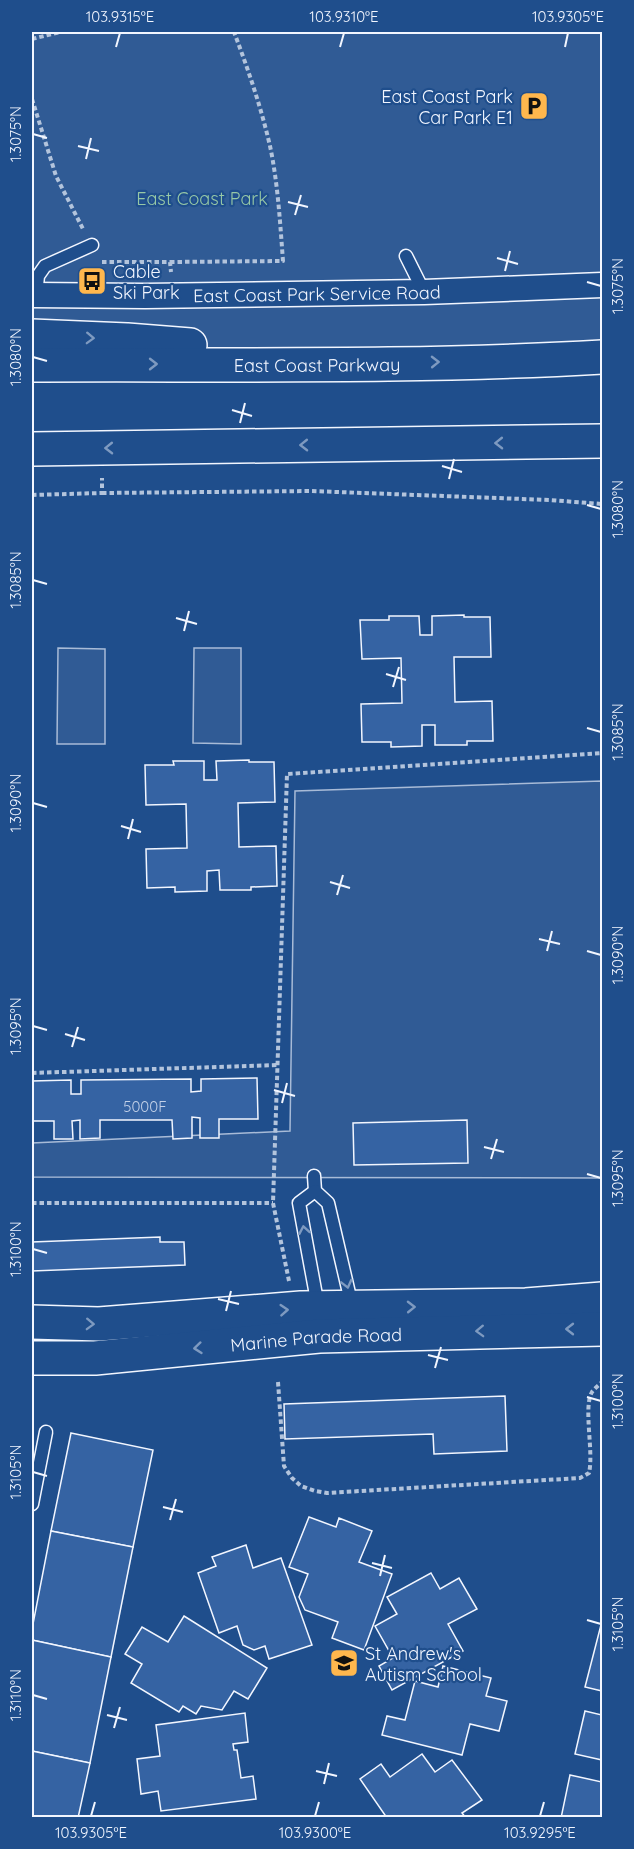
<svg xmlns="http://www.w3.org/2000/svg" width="634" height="1849" font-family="Quicksand,sans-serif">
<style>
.built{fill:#305b95;stroke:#a8bbd7;stroke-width:1.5}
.building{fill:#3563a3;stroke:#f2f6ff;stroke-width:1.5}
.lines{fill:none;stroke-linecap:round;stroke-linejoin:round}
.lane-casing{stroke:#f2f6ff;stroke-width:15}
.street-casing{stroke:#f2f6ff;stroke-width:27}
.primary-casing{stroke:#f2f6ff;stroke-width:36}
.highway-casing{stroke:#f2f6ff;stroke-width:36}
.path{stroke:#b3c4dc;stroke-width:4;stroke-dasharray:4.5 3;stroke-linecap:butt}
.lane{stroke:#1f4e8c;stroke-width:12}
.street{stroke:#1f4e8c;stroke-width:24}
.primary{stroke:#1f4e8c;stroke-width:33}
.highway{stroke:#1f4e8c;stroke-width:33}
.oneway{stroke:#7e9ac0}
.ticks{fill:none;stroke:#f2f6ff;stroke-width:2}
.labels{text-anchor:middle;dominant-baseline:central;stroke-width:4.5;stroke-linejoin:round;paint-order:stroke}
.number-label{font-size:15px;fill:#c3d1e8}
.poi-label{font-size:18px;fill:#f2f6ff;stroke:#1f4e8c;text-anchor:start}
.park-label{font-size:18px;fill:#97c8a6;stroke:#1f4e8c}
.street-label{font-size:18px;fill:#f2f6ff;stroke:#1f4e8c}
.neatline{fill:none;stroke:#f2f6ff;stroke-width:2}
.ticks-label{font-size:15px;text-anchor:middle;fill:#f2f6ff}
</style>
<rect width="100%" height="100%" fill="#1f4e8c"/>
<g class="built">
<path d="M 32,32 L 602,32 L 602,357 L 32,365 Z"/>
<path d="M 58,648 L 105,649 L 105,744 L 57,744 Z"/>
<path d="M 194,648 L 241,648 L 241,744 L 193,743 Z"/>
<path d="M 602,781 L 602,1178 L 32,1177 L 32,1143 L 290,1131 L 295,791 Z"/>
</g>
<g class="building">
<path d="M 464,615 L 464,617 L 490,617 L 491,657 L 454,657 L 455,702 L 492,701 L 493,741 L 467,741 L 467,745 L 435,745 L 435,725 L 422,725 L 422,746 L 391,747 L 391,742 L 362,742 L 361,704 L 402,703 L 401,658 L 362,659 L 360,620 L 389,620 L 389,616 L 419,616 L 420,635 L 432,635 L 432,616 Z"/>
<path d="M 249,760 L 249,762 L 274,762 L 275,802 L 238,803 L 239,847 L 276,846 L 277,886 L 251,887 L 251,890 L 220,890 L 219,870 L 207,871 L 207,891 L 175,892 L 175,887 L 147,888 L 146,849 L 187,848 L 186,804 L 146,805 L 145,765 L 174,765 L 173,761 L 204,761 L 204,780 L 217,780 L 216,761 Z"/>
<path d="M 257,1078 L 258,1119 L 219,1119 L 219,1138 L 200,1138 L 200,1118 L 192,1117 L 192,1138 L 173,1139 L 172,1120 L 100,1120 L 100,1138 L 80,1139 L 80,1120 L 72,1121 L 73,1139 L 54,1139 L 54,1121 L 32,1121 L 32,1081 L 71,1080 L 71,1094 L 81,1094 L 81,1080 L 191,1079 L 191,1092 L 201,1091 L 201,1079 Z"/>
<path d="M 467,1120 L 468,1163 L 354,1165 L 353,1123 Z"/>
<path d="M 160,1237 L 160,1242 L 184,1242 L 185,1265 L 32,1271 L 32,1242 Z"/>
<path d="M 505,1396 L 507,1451 L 434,1454 L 433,1434 L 285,1439 L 284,1404 Z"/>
<path d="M 71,1433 L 153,1450 L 133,1547 L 51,1531 Z"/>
<path d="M 309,1517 L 336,1527 L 339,1518 L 372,1531 L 359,1562 L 392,1574 L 364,1650 L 332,1638 L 338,1622 L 305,1610 L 299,1597 L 308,1574 L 289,1567 Z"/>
<path d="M 51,1531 L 133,1547 L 111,1657 L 32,1640 L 32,1629 Z"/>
<path d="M 246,1545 L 253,1568 L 281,1558 L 312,1645 L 269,1659 L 265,1646 L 254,1650 L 243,1645 L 237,1626 L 219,1633 L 198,1573 L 216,1566 L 212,1557 Z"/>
<path d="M 431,1573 L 440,1589 L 459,1578 L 477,1609 L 448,1624 L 463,1651 L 392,1690 L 379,1666 L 393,1658 L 375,1626 L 397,1614 L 387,1597 Z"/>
<path d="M 184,1616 L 267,1668 L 248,1699 L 234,1691 L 222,1710 L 201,1706 L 196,1714 L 183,1706 L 179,1712 L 131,1683 L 142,1664 L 125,1654 L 142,1627 L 168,1642 Z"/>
<path d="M 602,1621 L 602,1691 L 585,1687 Z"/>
<path d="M 32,1640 L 111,1657 L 90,1763 L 32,1751 Z"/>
<path d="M 443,1666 L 491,1678 L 486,1696 L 507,1701 L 499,1731 L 470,1724 L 462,1755 L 382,1735 L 387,1716 L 405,1720 L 415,1681 L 438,1687 Z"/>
<path d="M 585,1711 L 602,1715 L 602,1760 L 575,1754 Z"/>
<path d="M 245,1713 L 248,1742 L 233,1744 L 234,1750 L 237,1750 L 241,1778 L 253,1776 L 256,1799 L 161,1811 L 158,1791 L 141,1794 L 137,1759 L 160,1756 L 156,1725 Z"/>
<path d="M 32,1751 L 90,1763 L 78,1818 L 32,1818 Z"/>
<path d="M 422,1754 L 435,1772 L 452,1760 L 482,1800 L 462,1813 L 466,1818 L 387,1818 L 360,1779 L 381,1764 L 390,1777 Z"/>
<path d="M 570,1775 L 602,1782 L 602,1818 L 561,1818 Z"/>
</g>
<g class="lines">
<g class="lane-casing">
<g id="lane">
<path d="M 406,256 L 424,292"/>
<path d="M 36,295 L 38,276 L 45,266 L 92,245"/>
<path d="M 314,1176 L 315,1191 L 328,1203 L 352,1306"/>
<path d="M 315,1191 L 299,1203 L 318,1306"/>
<path d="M 32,1504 L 46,1432"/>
</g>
</g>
<g class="street-casing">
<g id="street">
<path id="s1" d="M 32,295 L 145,296 L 424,292 L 602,285"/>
</g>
</g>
<g class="primary-casing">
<g id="primary">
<path d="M 32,1322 L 99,1324 L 301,1308 L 526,1305 L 602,1299"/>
<path id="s2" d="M 32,1358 L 95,1358 L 319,1336 L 602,1329"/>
</g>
</g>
<g class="highway-casing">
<g id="highway">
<path d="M 32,336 L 127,340 L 190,345"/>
<path id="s3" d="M 32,365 C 222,364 413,368 602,357"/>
<path d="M 32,449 L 602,441"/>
</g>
</g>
<g class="path">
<path d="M 32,39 L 60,32"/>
<path d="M 32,99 L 56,176 L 83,229"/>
<path d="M 102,262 L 170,262 L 171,272"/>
<path d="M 170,262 L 283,261 C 280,222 278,184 270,146 C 261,107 248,69 234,32"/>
<path d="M 102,493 L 311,491 L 549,500 L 602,504"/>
<path d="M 32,495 L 102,493 L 102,478"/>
<path d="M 32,1073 L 278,1065"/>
<path d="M 32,1203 L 273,1203"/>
<path d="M 289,1281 L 273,1203 L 287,774 L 602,753"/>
<path d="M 278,1382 L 284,1466 L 292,1478 L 301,1486 L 315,1491 L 327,1493 L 580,1478 L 589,1473 C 594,1452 583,1407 592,1392 C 595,1388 599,1385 602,1382"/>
</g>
<use href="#lane" class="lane"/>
<use href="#street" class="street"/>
<use href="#primary" class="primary"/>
<use href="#highway" class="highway"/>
</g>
<defs><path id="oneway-chevron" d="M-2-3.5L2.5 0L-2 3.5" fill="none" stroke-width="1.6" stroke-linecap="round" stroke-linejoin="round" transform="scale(1.5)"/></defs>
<g class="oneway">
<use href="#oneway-chevron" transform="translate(90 338) rotate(2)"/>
<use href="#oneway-chevron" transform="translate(435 362) rotate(-1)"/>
<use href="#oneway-chevron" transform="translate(153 364)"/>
<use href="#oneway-chevron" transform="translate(499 443) rotate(179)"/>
<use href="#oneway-chevron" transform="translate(304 445) rotate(179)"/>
<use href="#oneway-chevron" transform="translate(109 448) rotate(179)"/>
<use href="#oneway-chevron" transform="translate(304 1230) rotate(-100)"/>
<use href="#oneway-chevron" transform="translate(347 1284) rotate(76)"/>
<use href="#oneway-chevron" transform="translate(411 1307) rotate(-1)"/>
<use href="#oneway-chevron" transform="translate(284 1310) rotate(-4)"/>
<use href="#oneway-chevron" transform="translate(90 1324) rotate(2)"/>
<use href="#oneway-chevron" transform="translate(570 1329) rotate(180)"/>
<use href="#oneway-chevron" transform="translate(480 1331) rotate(178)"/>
<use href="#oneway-chevron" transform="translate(198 1348) rotate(174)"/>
</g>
<path class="ticks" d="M 116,47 L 120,33M 340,47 L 344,33M 565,47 L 568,33M 33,134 L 47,138M 78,146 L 99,151M 86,159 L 91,138M 288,202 L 308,207M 295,215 L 301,195M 497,258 L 518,264M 505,271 L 510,251M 587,282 L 601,286M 33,357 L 47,361M 232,410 L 252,416M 240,423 L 245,403M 442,466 L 462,472M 449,479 L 454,459M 587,505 L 601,509M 33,580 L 47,584M 176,618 L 197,624M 184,631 L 189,611M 386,674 L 406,680M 393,687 L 399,667M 587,728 L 601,732M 33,803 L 47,807M 121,826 L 141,832M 128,839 L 133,819M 330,882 L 350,888M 337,895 L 343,875M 539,939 L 560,944M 547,951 L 552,931M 587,951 L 601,955M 33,1026 L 47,1030M 65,1034 L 85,1040M 72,1047 L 78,1027M 274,1090 L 295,1096M 282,1103 L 287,1083M 484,1147 L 504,1152M 491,1159 L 497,1139M 587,1174 L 601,1178M 33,1249 L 47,1253M 218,1299 L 239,1304M 226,1311 L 231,1291M 428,1355 L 448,1360M 435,1368 L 441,1347M 587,1397 L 601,1401M 33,1472 L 47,1476M 163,1507 L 183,1512M 170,1520 L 176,1499M 372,1563 L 392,1568M 380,1576 L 385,1555M 587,1620 L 601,1624M 33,1695 L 47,1699M 107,1715 L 127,1720M 114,1728 L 120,1707M 316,1771 L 337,1776M 324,1784 L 329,1763M 91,1816 L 95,1802M 315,1816 L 319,1802M 540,1816 L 544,1802"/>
<defs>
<g id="parking-square" transform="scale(1.5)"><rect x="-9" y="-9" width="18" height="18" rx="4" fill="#ffb74d" stroke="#1f4e8c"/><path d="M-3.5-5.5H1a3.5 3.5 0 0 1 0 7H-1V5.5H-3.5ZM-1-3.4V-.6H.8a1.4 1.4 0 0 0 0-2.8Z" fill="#111"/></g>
<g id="bus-square" transform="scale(1.5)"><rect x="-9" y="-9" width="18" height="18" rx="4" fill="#ffb74d" stroke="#1f4e8c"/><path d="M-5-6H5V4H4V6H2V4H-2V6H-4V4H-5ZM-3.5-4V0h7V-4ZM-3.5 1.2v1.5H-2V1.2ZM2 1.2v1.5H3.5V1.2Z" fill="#111"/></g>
<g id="school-square" transform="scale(1.5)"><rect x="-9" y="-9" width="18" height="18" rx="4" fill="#ffb74d" stroke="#1f4e8c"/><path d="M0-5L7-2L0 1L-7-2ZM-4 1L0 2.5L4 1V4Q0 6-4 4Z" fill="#111"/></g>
</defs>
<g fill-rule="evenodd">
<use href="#parking-square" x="534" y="106"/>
<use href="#bus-square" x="92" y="281"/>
<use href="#school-square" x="344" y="1663"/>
</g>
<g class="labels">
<g class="number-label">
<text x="145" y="1106">5000F</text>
</g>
<g class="poi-label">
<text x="513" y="96" text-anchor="end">East Coast Park<tspan x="513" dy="21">Car Park E1</tspan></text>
<text x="113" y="271">Cable<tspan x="113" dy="21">Ski Park</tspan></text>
<text x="365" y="1653">St Andrew's<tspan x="365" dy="21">Autism School</tspan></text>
</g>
<g class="park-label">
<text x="202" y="198">East Coast Park</text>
</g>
<g class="street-label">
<text stroke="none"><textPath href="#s1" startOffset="285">East Coast Park Service Road</textPath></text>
<text stroke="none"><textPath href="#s3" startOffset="285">East Coast Parkway</textPath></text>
<text stroke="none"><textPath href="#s2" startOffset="285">Marine Parade Road</textPath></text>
</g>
</g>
<rect width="634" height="1849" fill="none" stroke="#1f4e8c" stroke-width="66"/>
<rect x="33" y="33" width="568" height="1783" class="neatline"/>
<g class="ticks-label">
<text x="120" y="22">103.9315°E</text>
<text x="344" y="22">103.9310°E</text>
<text x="568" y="22">103.9305°E</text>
<text transform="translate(16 134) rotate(-90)" y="5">1.3075°N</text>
<text transform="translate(618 286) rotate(-90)" y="5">1.3075°N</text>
<text transform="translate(16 357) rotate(-90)" y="5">1.3080°N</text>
<text transform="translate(618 509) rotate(-90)" y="5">1.3080°N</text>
<text transform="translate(16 580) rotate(-90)" y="5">1.3085°N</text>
<text transform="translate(618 732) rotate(-90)" y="5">1.3085°N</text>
<text transform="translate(16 803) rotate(-90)" y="5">1.3090°N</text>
<text transform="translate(618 955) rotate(-90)" y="5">1.3090°N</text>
<text transform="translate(16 1026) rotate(-90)" y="5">1.3095°N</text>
<text transform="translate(618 1178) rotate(-90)" y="5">1.3095°N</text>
<text transform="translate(16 1249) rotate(-90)" y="5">1.3100°N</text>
<text transform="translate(618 1401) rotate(-90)" y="5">1.3100°N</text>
<text transform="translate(16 1472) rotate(-90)" y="5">1.3105°N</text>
<text transform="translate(618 1624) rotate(-90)" y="5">1.3105°N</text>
<text transform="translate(16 1695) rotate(-90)" y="5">1.3110°N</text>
<text x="91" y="1838">103.9305°E</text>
<text x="315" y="1838">103.9300°E</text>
<text x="540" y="1838">103.9295°E</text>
</g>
</svg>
